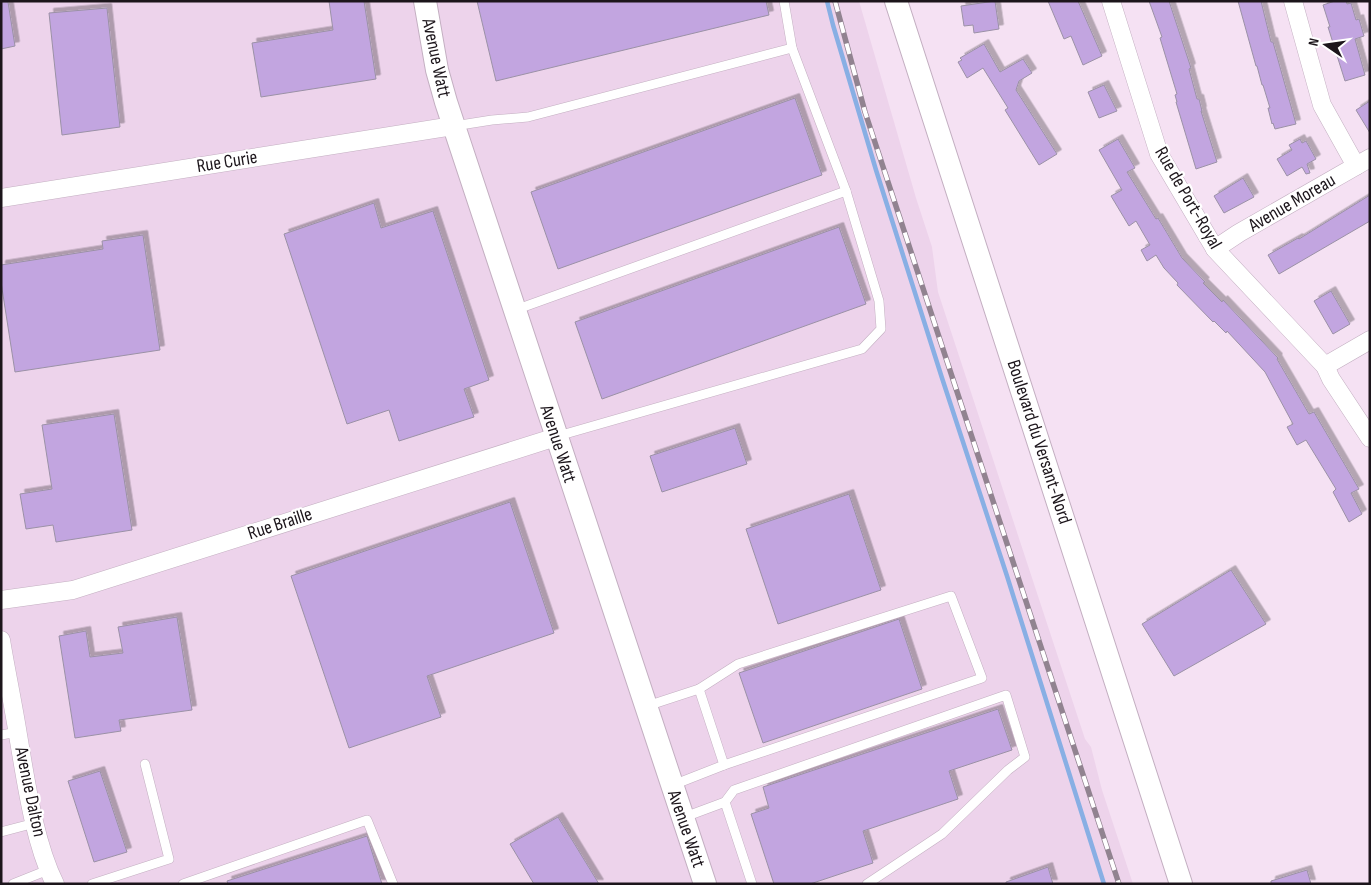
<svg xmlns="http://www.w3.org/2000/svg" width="1371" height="885" font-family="'Sofia Sans Condensed',sans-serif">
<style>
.built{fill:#edd3eb}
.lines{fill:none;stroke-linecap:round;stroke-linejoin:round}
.stream{stroke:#88afe4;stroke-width:4.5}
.building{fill:#c2a5e0;stroke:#9b91a6;filter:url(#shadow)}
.service-casing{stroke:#c3afc1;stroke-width:10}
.minor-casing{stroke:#c3afc1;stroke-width:19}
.tertiary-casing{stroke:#c3afc1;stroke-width:24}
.service{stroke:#fff;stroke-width:9}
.minor{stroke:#fff;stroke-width:18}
.tertiary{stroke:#fff;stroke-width:22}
.rail-casing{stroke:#918390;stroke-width:5.5}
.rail{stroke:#fff;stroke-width:4;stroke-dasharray:11;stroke-linecap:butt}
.labels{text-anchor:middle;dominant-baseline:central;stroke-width:4.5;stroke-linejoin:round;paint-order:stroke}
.street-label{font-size:19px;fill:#1c151b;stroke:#fff}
</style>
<defs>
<filter id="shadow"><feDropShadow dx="4.5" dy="-4.5" stdDeviation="0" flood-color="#0004"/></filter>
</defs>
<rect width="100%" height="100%" fill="#f5e1f3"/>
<path class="built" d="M 1,1 L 859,1 L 916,198 L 932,247 L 938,292 L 1085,739 L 1091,747 L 1102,790 L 1133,884 L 1,884 Z"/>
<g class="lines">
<path class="stream" d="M 827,1 L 833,25 L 876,170 L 942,378 L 1007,576 L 1104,884"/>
</g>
<g class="building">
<path d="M 329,1 L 364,1 L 376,79 L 261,97 L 252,43 L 333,30 Z"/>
<path d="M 477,1 L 766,1 L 769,15 L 496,81 Z"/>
<path d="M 995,1 L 999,29 L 974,33 L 973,25 L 964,26 L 961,6 Z"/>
<path d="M 1048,1 L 1078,1 L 1102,56 L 1083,65 L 1071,36 L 1064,39 Z"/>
<path d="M 1149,1 L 1169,1 L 1191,68 L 1189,69 L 1197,99 L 1199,99 L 1202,111 L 1201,111 L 1217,162 L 1196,169 L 1176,102 L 1177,102 L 1175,95 L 1177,94 L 1160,38 L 1162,37 Z"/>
<path d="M 1238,1 L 1261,1 L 1271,42 L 1273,42 L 1296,124 L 1275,129 L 1273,123 L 1272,124 L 1268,108 L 1270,108 L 1263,85 L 1262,85 L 1257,66 L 1256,66 Z"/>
<path d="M 1335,1 L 1346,1 L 1347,4 L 1351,3 L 1356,20 L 1359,19 L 1364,36 L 1355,39 L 1365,75 L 1345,81 L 1328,27 L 1330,27 L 1323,5 Z"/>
<path d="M 1,2 L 8,2 L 15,46 L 1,49 Z"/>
<path d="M 107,8 L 120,127 L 62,135 L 49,13 Z"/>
<path d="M 984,44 L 1000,72 L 1023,59 L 1032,73 L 1019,81 L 1016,90 L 1057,154 L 1039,165 L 1005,110 L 1008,108 L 983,68 L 967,78 L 958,62 L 962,60 L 960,58 Z"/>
<path d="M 1104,85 L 1117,111 L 1099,118 L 1088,92 Z"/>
<path d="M 795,98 L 822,175 L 558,269 L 531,192 Z"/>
<path d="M 1370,101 L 1370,133 L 1356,110 Z"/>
<path d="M 1118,139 L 1135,168 L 1127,172 L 1156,219 L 1158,218 L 1182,258 L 1205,282 L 1203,283 L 1222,302 L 1223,300 L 1278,358 L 1277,359 L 1309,414 L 1314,412 L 1359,489 L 1351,493 L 1362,514 L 1349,522 L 1333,492 L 1336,489 L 1306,440 L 1297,445 L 1287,427 L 1293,424 L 1265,372 L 1227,331 L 1226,333 L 1214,321 L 1213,322 L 1177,285 L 1178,283 L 1164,268 L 1156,255 L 1147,261 L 1141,250 L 1150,245 L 1136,221 L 1129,226 L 1111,196 L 1122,190 L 1099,150 Z"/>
<path d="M 1300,139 L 1302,143 L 1306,141 L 1316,159 L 1307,164 L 1310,173 L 1306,174 L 1302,167 L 1287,176 L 1277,159 L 1292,150 L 1289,145 Z"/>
<path d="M 1243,178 L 1254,197 L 1224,213 L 1214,196 Z"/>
<path d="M 1370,195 L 1370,221 L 1279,274 L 1268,255 L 1298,238 L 1299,239 Z"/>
<path d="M 374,203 L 381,228 L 433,211 L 489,380 L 464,389 L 474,417 L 399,441 L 389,410 L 347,424 L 284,234 Z"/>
<path d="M 839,227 L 866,304 L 602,399 L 575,322 Z"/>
<path d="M 143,235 L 160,350 L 15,372 L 1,282 L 1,265 L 103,249 L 102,241 Z"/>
<path d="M 1331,291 L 1350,324 L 1333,334 L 1314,301 Z"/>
<path d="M 114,414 L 132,530 L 56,542 L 53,525 L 26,529 L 20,494 L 52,489 L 42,425 Z"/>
<path d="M 735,428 L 747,464 L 662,492 L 650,456 Z"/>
<path d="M 849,494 L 881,590 L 778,624 L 746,529 Z"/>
<path d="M 510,502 L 554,633 L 427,676 L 441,717 L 349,748 L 291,576 Z"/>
<path d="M 1231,570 L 1266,624 L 1174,676 L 1142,624 Z"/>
<path d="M 177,617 L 192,710 L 119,720 L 121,731 L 75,738 L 59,636 L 86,631 L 90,657 L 123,653 L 118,627 Z"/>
<path d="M 899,619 L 922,689 L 763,743 L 739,673 Z"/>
<path d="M 998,709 L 1012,750 L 949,771 L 958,799 L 863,831 L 873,863 L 810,884 L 774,884 L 751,814 L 769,808 L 763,787 Z"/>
<path d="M 100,771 L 127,852 L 94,862 L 68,781 Z"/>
<path d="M 558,817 L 599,884 L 534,884 L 510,844 Z"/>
<path d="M 367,836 L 382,884 L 228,884 L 227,881 Z"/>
<path d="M 1048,867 L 1053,884 L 1006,884 L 1006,882 Z"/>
<path d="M 1307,870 L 1311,884 L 1271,884 L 1271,881 Z"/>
</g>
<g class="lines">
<g class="service-casing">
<g id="service">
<path d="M 454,126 L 492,120 L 528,117 L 792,48"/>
<path d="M 515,310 L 846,191"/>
<path d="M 558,436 L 862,349 L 881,329 L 879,301 L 846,191 L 792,48 L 784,1"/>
<path d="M 699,689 L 738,664 L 951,596 L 982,678 L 724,765"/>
<path d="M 647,706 L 699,689 L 724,765 L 673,785"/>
<path d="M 1,735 L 18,732"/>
<path d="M 725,802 L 734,790 L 1006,695 L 1025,757 L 1008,770 L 942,834 L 867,884"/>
<path d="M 682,818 L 725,802 L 752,884"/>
<path d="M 1,832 L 35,823"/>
<path d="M 13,884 L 48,870"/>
<path d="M 92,884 L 169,859 L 145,764"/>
<path d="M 183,884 L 367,820 L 393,884"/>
</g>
</g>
<g class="minor-casing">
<g id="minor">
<path d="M 1111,1 L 1159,154 L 1215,249 L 1325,366 L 1331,379 L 1370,438"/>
<path d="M 1293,1 L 1322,105 L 1356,166"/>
<path d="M 1,198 L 453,126"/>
<path d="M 1215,249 L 1239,233 L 1370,158"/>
<path d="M 1325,366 L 1370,340"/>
<path d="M 1,600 L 73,590 L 556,437"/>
<path d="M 1,640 C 6,671 13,703 18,735 C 26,781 34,842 55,884"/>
</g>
</g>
<g class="tertiary-casing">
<g id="tertiary">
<path d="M 425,1 L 437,70 L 446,102 L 705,884"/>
<path d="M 896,1 L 1181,884"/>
</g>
</g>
<use href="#service" class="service"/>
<use href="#minor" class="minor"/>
<use href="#tertiary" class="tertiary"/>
<g class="rail-casing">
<path id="rail" d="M 835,1 L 865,112 L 1119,884"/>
</g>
<use href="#rail" class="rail"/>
</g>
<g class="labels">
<g class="street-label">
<text transform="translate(436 58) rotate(78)">Avenue Watt</text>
<text transform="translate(227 162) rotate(-9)">Rue Curie</text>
<text transform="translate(1188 198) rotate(60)">Rue de Port-Royal</text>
<text transform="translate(1292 203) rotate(-30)">Avenue Moreau</text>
<text transform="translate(1039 442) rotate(72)">Boulevard du Versant-Nord</text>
<text transform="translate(558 444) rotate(72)">Avenue Watt</text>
<text transform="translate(280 524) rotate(-18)">Rue Braille</text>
<text transform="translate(30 792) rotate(78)">Avenue Dalton</text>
<text transform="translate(686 829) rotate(71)">Avenue Watt</text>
</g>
</g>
<rect width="1371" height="885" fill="none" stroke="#1c151b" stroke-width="5"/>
<g transform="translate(1326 45) rotate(283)" stroke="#ffffff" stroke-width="4" paint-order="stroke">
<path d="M0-4L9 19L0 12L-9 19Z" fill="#1c151b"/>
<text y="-8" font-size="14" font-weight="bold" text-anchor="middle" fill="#1c151b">N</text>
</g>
</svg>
